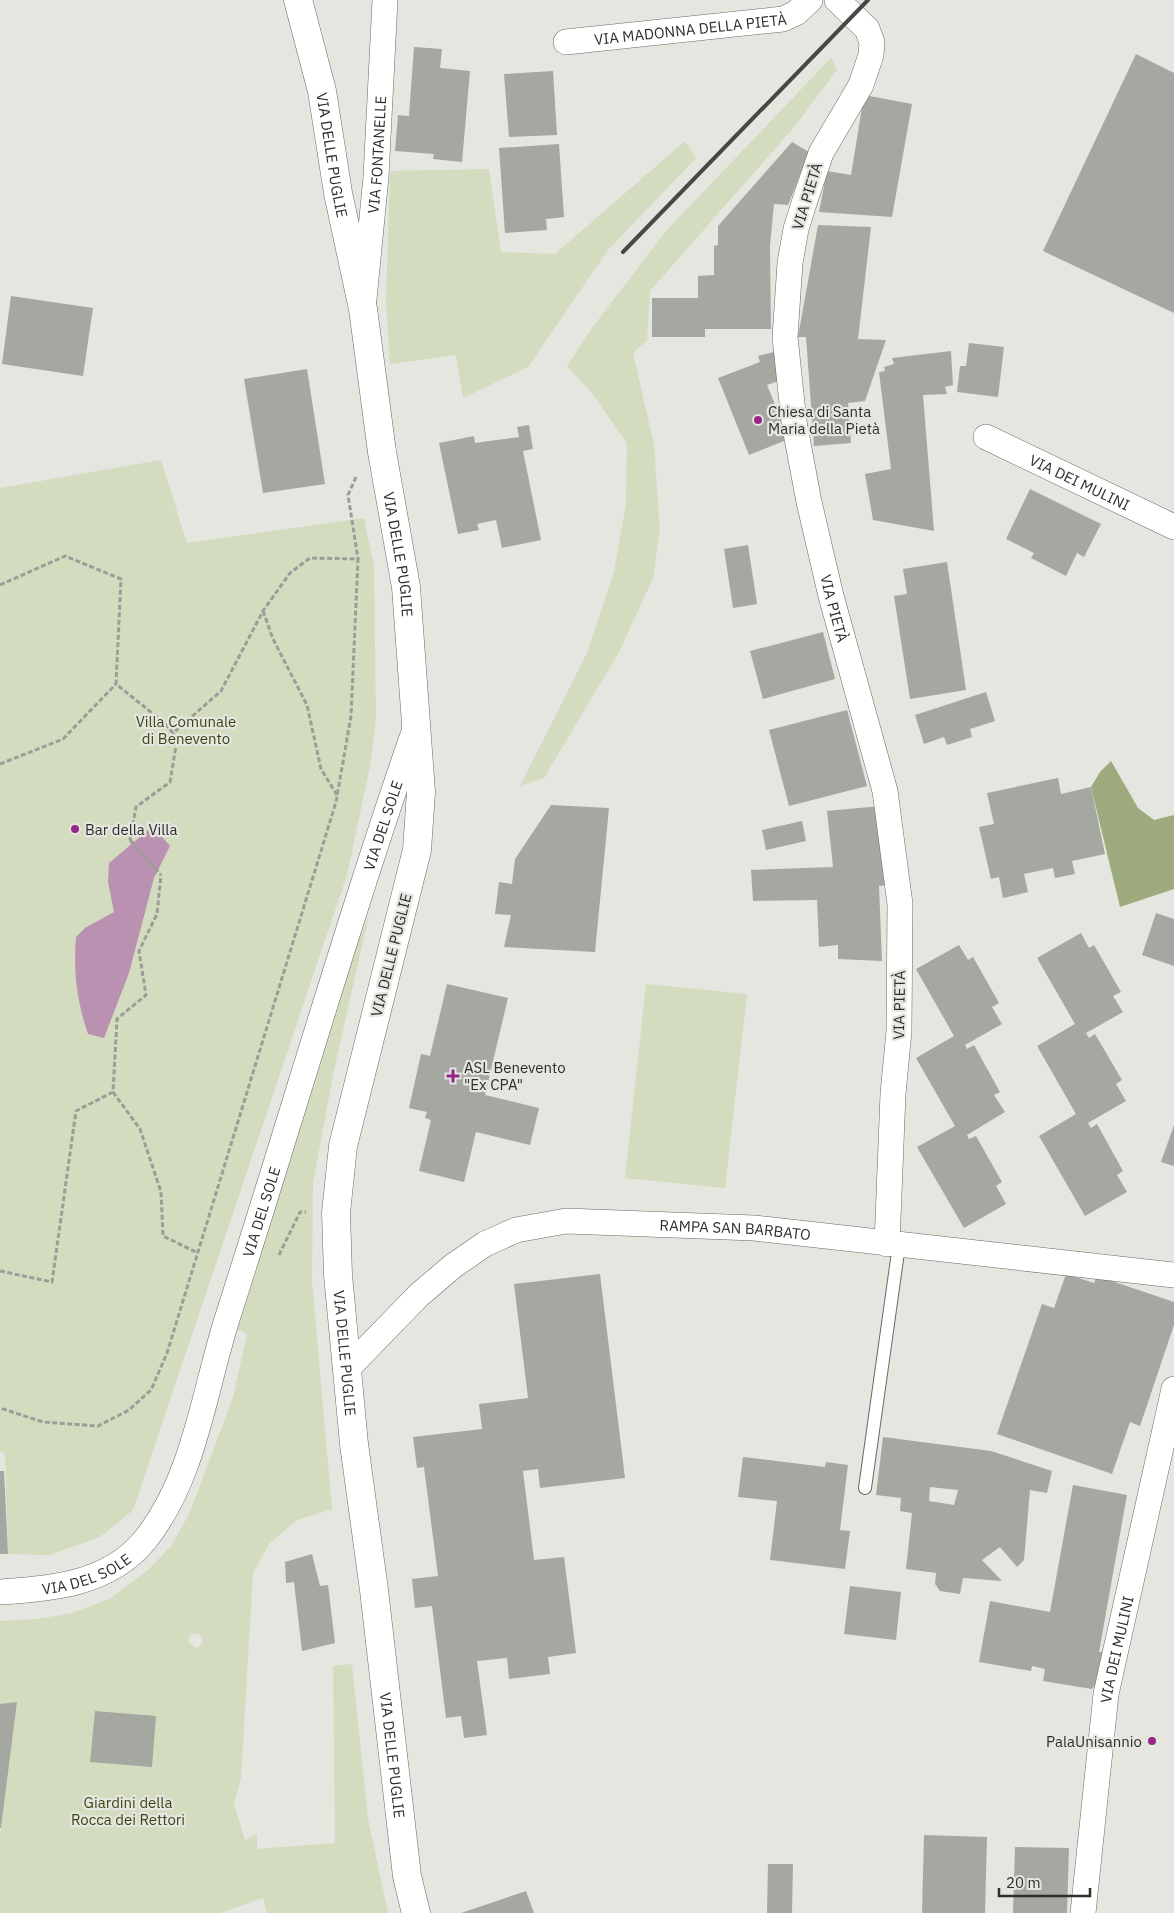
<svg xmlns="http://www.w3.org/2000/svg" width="1174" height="1913" font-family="'IBM Plex Sans',sans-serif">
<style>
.green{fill:#d3dcbe;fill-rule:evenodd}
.forest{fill:#9daa7d}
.water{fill:#ba91b0}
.building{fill:#a5a7a1;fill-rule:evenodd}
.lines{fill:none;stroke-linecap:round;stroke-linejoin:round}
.service-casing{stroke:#686a64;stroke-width:14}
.minor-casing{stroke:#686a64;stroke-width:26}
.tertiary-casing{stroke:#686a64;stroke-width:29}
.path{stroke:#9b9d98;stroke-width:3;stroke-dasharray:5 2.5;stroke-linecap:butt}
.service{stroke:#fff;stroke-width:12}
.minor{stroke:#fff;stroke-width:25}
.tertiary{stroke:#fff;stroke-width:28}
.rail{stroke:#474845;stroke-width:4}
.path-bridge{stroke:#9b9d98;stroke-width:3;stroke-dasharray:5 2.5;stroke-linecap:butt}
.poi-dot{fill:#972786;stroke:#e4e6df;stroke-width:2}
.labels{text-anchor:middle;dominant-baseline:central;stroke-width:4.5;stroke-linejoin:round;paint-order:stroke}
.street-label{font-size:15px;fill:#2e2f2d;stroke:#e4e6df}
.poi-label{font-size:15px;fill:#2e2f2d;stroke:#e4e6df;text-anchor:start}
.park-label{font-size:15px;fill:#3b4713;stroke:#e4e6df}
</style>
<rect width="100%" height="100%" fill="#e4e6df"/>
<g class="green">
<path d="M 831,58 L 837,70 L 795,126 L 650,291 L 647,340 L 633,353 L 654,445 L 660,530 L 653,578 L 619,652 L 544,778 L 520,786 L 587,653 L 614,572 L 626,504 L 627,443 L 591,392 L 567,366 L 592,328 L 665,232 Z"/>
<path d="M 685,141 L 696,158 L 608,250 L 528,367 L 463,398 L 456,355 L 390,364 L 386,303 L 390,171 L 489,169 L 501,252 L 555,254 Z"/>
<path d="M 161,460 L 187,543 L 364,518 L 374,567 L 376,719 L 370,766 L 347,875 L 133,1510 L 100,1537 L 49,1555 L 8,1554 L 5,1453 L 0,1452 L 0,488 Z"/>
<path d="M 369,915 L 334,1070 L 313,1183 L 312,1281 L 332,1509 L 297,1520 L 269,1544 L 253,1573 L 241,1778 L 234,1804 L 245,1840 L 257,1834 L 257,1849 L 335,1843 L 333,1666 L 352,1664 L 368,1819 L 388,1913 L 267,1913 L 263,1898 L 220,1913 L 0,1913 L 0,1838 L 17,1702 L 0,1704 L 0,1621 L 37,1619 L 72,1613 L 109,1599 L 149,1569 L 172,1545 L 190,1512 L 233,1397 L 247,1334 L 234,1328 L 341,982 ZM 195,1633 L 200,1635 L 203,1640 L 200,1646 L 196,1648 L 188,1641 L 190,1635 Z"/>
<path d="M 646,984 L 747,994 L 725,1188 L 625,1178 Z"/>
</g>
<path class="forest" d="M 1111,761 L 1138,808 L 1154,820 L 1174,815 L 1174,889 L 1120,907 L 1091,787 L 1100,772 Z"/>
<path class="water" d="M 153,826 L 170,846 L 154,878 L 129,973 L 104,1038 L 88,1034 C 77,1002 73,971 76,937 L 85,928 L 114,912 L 108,882 L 109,863 Z"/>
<g class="building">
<path d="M 414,47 L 442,49 L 440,68 L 470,71 L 462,162 L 433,159 L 434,154 L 395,151 L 398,115 L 409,116 Z"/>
<path d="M 1136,54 L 1174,73 L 1174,313 L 1043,251 Z"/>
<path d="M 553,71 L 557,135 L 509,137 L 504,74 Z"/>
<path d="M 864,95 L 912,104 L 892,217 L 819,212 L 827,171 L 851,175 Z"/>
<path d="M 792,142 L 809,152 L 788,205 L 774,204 L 770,245 L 771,329 L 705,329 L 705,337 L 652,337 L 652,298 L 698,298 L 698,276 L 714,275 L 714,246 L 718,245 L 718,226 Z"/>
<path d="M 559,144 L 564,217 L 546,219 L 547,230 L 505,233 L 499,148 Z"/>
<path d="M 818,225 L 871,227 L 858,339 L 886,340 L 865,401 L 848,403 L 851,443 L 814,446 L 806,337 L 798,337 Z"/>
<path d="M 11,296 L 93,308 L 83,376 L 2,364 Z"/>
<path d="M 969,343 L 1004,347 L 998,397 L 957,392 L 960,366 L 966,366 Z"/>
<path d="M 951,351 L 953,385 L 945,387 L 947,394 L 923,395 L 934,531 L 873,520 L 865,474 L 891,469 L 879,372 L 885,371 L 884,367 L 894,364 L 892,358 Z"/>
<path d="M 774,352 L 779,381 L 767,385 L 789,439 L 749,455 L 718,378 L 760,362 L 758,356 Z"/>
<path d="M 307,369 L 325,484 L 263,493 L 244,379 Z"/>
<path d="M 529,425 L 533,449 L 523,451 L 541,540 L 502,548 L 496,520 L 477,524 L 479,530 L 458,534 L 439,443 L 474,436 L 475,443 L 519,437 L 517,427 Z"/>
<path d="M 1030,489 L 1101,524 L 1084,557 L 1077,553 L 1066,576 L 1031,558 L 1034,553 L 1006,539 Z"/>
<path d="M 748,545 L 757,604 L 733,608 L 724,549 Z"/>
<path d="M 947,562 L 966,690 L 910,699 L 894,596 L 907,594 L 903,569 Z"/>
<path d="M 823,632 L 835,679 L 763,699 L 750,651 Z"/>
<path d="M 986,692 L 995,721 L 970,729 L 972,737 L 947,745 L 944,737 L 924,744 L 915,715 Z"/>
<path d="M 847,710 L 867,786 L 789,806 L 769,730 Z"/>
<path d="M 1058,778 L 1061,794 L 1091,787 L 1105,854 L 1072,861 L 1075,874 L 1055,878 L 1053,868 L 1024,874 L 1028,892 L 1003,898 L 999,877 L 991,879 L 979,827 L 994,824 L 987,793 Z"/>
<path d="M 551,805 L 609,808 L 595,952 L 504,947 L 511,915 L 495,914 L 499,882 L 512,884 L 515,859 Z"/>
<path d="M 881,806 L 886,885 L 879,886 L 882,961 L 838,959 L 838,945 L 819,947 L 817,900 L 753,901 L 751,870 L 833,867 L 827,811 Z"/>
<path d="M 802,821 L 806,841 L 766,850 L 762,830 Z"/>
<path d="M 1156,913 L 1174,919 L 1174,966 L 1142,955 Z"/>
<path d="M 1081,933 L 1089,948 L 1094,945 L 1121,992 L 1113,996 L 1123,1012 L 1086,1033 L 1089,1038 L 1095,1034 L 1122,1080 L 1116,1084 L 1126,1101 L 1088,1123 L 1091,1128 L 1097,1124 L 1123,1171 L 1117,1175 L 1127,1192 L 1085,1216 L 1039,1136 L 1076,1114 L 1037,1046 L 1075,1024 L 1037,958 Z"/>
<path d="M 959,945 L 968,960 L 973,957 L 999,1003 L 992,1007 L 1002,1024 L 965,1045 L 967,1049 L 974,1045 L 1000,1092 L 994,1095 L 1005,1112 L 967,1135 L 969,1139 L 976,1136 L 1002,1182 L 996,1186 L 1006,1204 L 964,1228 L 917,1147 L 955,1126 L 916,1058 L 954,1036 L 916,969 Z"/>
<path d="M 447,984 L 508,998 L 485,1095 L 539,1108 L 530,1145 L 476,1132 L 464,1182 L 419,1171 L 431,1120 L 425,1118 L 427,1112 L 409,1108 L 421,1054 L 430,1056 Z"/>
<path d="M 1174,1125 L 1174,1166 L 1161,1162 Z"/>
<path d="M 600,1274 L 625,1478 L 540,1488 L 538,1469 L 523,1471 L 534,1560 L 564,1557 L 576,1653 L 548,1657 L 550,1674 L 509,1679 L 507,1658 L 477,1661 L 487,1735 L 464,1738 L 461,1716 L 446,1718 L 432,1606 L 415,1608 L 412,1579 L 438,1576 L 424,1467 L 417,1468 L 413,1437 L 482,1429 L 479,1404 L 528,1398 L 514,1284 Z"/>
<path d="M 1066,1274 L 1094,1283 L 1097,1276 L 1174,1302 L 1174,1325 L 1140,1426 L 1130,1422 L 1112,1474 L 997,1434 L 1042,1304 L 1054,1308 Z"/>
<path d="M 883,1437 L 991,1451 L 1052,1471 L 1047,1493 L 1030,1490 L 1024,1560 L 1017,1567 L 1000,1547 L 982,1560 L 1002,1581 L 963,1578 L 960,1594 L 940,1591 L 935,1584 L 936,1573 L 906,1569 L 912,1513 L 900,1511 L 901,1498 L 876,1495 ZM 930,1487 L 958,1490 L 954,1505 L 929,1501 Z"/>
<path d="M 743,1457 L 825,1467 L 826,1462 L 848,1465 L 840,1530 L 850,1531 L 845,1569 L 770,1560 L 777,1501 L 738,1497 Z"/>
<path d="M 0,1471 L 4,1471 L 8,1554 L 0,1554 Z"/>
<path d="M 1073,1485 L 1127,1495 L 1099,1652 L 1103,1652 L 1098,1681 L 1092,1689 L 1043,1681 L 1045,1669 L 1032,1666 L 1031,1671 L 979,1662 L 990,1601 L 1050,1612 Z"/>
<path d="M 312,1554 L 320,1586 L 328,1585 L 335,1643 L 302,1651 L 294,1582 L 286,1583 L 285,1562 Z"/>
<path d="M 850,1586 L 901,1592 L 896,1640 L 844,1634 Z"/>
<path d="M 17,1702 L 1,1828 L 0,1828 L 0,1704 Z"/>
<path d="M 95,1711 L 156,1716 L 152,1767 L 90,1762 Z"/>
<path d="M 924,1835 L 987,1837 L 985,1913 L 922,1913 Z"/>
<path d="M 1015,1847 L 1069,1848 L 1067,1913 L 1013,1913 Z"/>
<path d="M 768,1864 L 793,1864 L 792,1913 L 767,1913 Z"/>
<path d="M 526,1891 L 534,1913 L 461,1913 Z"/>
</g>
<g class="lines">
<g class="service-casing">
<path id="service" d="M 865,1488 L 899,1245"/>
</g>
<g class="minor-casing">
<g id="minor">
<path id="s1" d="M 837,0 L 867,29 L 872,42 L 871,55 L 861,85 L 821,153 L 805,200 L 796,229 L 790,263 L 785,337 L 794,422 L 809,502 L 831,596 L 885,791 L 900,904 L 899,1031 L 893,1094 L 887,1244"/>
<path id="s2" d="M 566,42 L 783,19 L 796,13 L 810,0"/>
<path id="s3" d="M 364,299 L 376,177 L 385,0"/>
<path id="s4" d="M 986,437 L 1174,527"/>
<path id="s5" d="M 347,1369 L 419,1295 L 453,1266 L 485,1244 L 516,1230 L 566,1221 L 754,1228 L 1174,1275"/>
<path id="s6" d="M 0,1592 C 52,1589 109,1584 145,1540 C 195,1478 204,1390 228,1316 C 291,1120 348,921 416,726"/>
<path id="s7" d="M 1083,1913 L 1106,1694 L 1174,1389"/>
</g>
</g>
<g class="tertiary-casing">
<g id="tertiary">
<path id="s8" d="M 298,0 L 322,91 L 338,193 L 363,309 L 382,452 L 406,587 L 421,792 L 417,850 L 343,1146 L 336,1213 L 338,1275 L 354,1444 L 374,1590 L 407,1876 L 416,1913"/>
</g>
</g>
<g class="path">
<path d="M 356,477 L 348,495 L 358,559"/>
<path d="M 0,585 L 65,556 L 121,579 L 116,684 L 162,721 L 173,733 L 221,691 L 263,611 L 290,573 L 310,558 L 358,559 L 351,716 L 336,802 L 167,1353 L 151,1390 L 129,1410 L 98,1426 L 43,1422 L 0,1408"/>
<path d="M 263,611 L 273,639 L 307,705 L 321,769 L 337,795"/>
<path d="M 0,764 L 63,739 L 116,684"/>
<path d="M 130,840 L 136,807 L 170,782 L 176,746 L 173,733"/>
<path d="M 113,1092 L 140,1129 L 161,1192 L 163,1236 L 198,1253"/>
<path d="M 279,1255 L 300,1212 L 306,1212"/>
<path d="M 0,1271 L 52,1282 L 76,1111 L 113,1092 L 117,1019 L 146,995 L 139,951 L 157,914 L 161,875"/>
</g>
<use href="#service" class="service"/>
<use href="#minor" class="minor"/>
<use href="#tertiary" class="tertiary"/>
<path class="rail" d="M 623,252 L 868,0"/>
<path class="path-bridge" d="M 130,840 L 161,875"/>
</g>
<g class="poi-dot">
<circle cx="758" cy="420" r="5"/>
<circle cx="75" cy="829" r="5"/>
<path d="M450.5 1068.5h5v5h5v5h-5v5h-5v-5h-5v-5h5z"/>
<circle cx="1152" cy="1741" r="5"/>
</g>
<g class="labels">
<g class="street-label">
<text stroke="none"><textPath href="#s2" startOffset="125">VIA MADONNA DELLA PIETÀ</textPath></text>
<text stroke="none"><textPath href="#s8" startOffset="159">VIA DELLE PUGLIE</textPath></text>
<text stroke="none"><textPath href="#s3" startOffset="145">VIA FONTANELLE</textPath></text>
<text transform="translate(807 196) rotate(-73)">VIA PIETÀ</text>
<text stroke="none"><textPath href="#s4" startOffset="104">VIA DEI MULINI</textPath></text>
<text stroke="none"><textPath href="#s8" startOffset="564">VIA DELLE PUGLIE</textPath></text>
<text stroke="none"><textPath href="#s1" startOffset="644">VIA PIETÀ</textPath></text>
<text stroke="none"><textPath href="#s6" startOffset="914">VIA DEL SOLE</textPath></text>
<text transform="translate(391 955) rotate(-76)">VIA DELLE PUGLIE</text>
<text transform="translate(899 1005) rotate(-89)">VIA PIETÀ</text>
<text stroke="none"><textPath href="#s6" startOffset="509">VIA DEL SOLE</textPath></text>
<text stroke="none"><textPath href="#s5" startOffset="441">RAMPA SAN BARBATO</textPath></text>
<text stroke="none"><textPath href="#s8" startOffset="1374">VIA DELLE PUGLIE</textPath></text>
<text stroke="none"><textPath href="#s6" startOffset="89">VIA DEL SOLE</textPath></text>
<text stroke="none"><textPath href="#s7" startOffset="266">VIA DEI MULINI</textPath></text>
<text stroke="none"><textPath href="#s8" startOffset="1779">VIA DELLE PUGLIE</textPath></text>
</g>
<g class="poi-label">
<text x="768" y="411">Chiesa di Santa<tspan x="768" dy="17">Maria della Pietà</tspan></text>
<text x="85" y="829">Bar della Villa</text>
<text x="464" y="1067">ASL Benevento<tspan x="464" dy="17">"Ex CPA"</tspan></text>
<text x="1142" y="1741" text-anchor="end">PalaUnisannio</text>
</g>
<g class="park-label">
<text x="186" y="721">Villa Comunale<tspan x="186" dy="17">di Benevento</tspan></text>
<text x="128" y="1802">Giardini della<tspan x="128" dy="17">Rocca dei Rettori</tspan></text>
</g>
</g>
<path d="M999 1888v8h91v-8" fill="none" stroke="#2e2f2d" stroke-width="2.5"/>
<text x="1006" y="1888" font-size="15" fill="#2e2f2d" stroke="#e4e6df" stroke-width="4" paint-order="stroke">20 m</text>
</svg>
